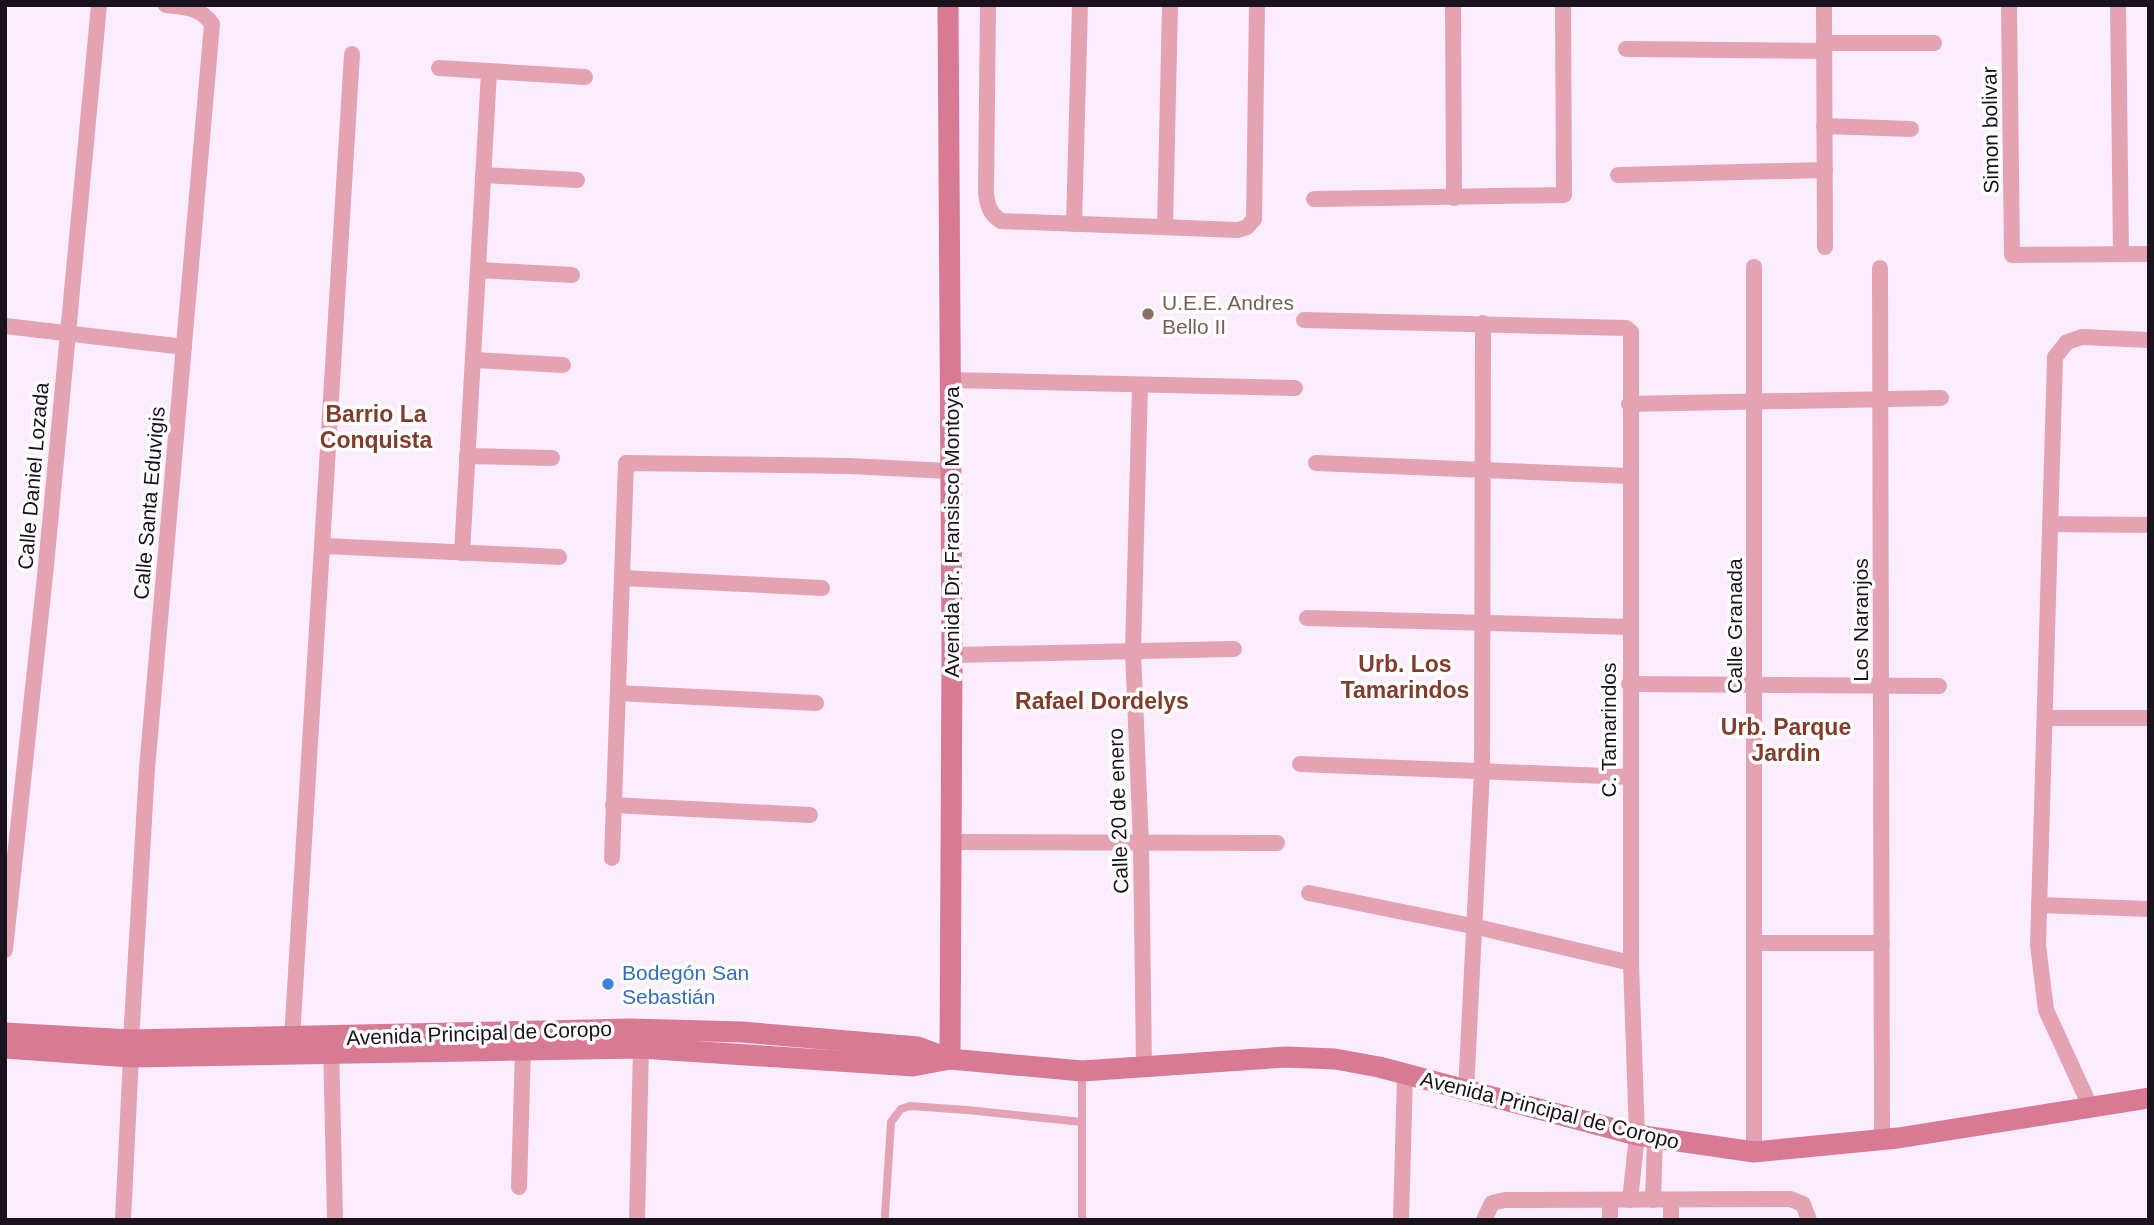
<svg xmlns="http://www.w3.org/2000/svg" width="2154" height="1225" font-family="Helvetica,sans-serif">
<style>
.lines{fill:none;stroke-linecap:round;stroke-linejoin:round}
.lane{stroke:#e4a3b2;stroke-width:8}
.street{stroke:#e4a3b2;stroke-width:16}
.secondary{stroke:#d87a93;stroke-width:21}
.education-dot{fill:#8d6e63;stroke:#fff;stroke-width:2.5}
.shop-dot{fill:#3f7fe0;stroke:#fff;stroke-width:2.5}
.labels{text-anchor:middle;dominant-baseline:central;stroke-width:7;stroke-linejoin:round;paint-order:stroke}
.street-label{font-size:21px;fill:#1a121c;stroke:#fff}
.education-label{font-size:21px;fill:#785e54;stroke:#fff;text-anchor:start}
.shop-label{font-size:21px;fill:#366cbe;stroke:#fff;text-anchor:start}
.neighbourhood-label{font-size:23px;font-weight:bold;fill:#813c2b;stroke:#fff}
</style>
<rect width="100%" height="100%" fill="#fbedfe"/>
<g class="lines">
<g class="lane">
<path d="M 885,1216 L 891,1122 L 901,1109 L 910,1106 L 967,1110 L 1082,1122"/>
<path d="M 1082,1220 L 1082,1074"/>
</g>
<g class="street">
<path d="M 988,5 L 986,192 C 987,205 990,214 1001,221 L 1238,230 L 1247,227 L 1254,219 L 1257,5"/>
<path d="M 1453,5 L 1454,198"/>
<path d="M 1824,5 L 1825,247"/>
<path d="M 2009,5 L 2012,255 L 2149,254"/>
<path d="M 2118,5 L 2121,254"/>
<path d="M 1824,43 L 1934,43"/>
<path d="M 1626,49 L 1824,51"/>
<path d="M 439,68 L 585,77"/>
<path d="M 1824,126 L 1911,129"/>
<path d="M 483,175 L 577,180"/>
<path d="M 1618,175 L 1825,170"/>
<path d="M 1314,199 L 1564,195 L 1563,5"/>
<path d="M 1074,224 L 1080,5"/>
<path d="M 1165,227 L 1170,5"/>
<path d="M 1880,268 L 1882,1139"/>
<path d="M 479,270 L 572,275"/>
<path d="M 1304,320 L 1626,328 L 1631,332 L 1631,963 L 1637,1135 L 1630,1200"/>
<path d="M 5,326 L 184,347"/>
<path d="M 474,360 L 563,365"/>
<path d="M 950,380 L 1295,388"/>
<path d="M 1140,386 L 1133,651 L 1141,844 L 1144,1068"/>
<path d="M 1629,404 L 1941,398"/>
<path d="M 467,456 L 552,458"/>
<path d="M 1316,463 L 1629,476"/>
<path d="M 2050,524 L 2149,525"/>
<path d="M 325,546 L 559,557"/>
<path d="M 462,553 L 489,72"/>
<path d="M 622,578 L 822,588"/>
<path d="M 1307,618 L 1629,627"/>
<path d="M 952,655 L 1234,649"/>
<path d="M 1629,684 L 1939,686"/>
<path d="M 618,693 L 816,703"/>
<path d="M 2047,718 L 2149,718"/>
<path d="M 1300,764 L 1630,777"/>
<path d="M 613,805 L 810,815"/>
<path d="M 953,842 L 1277,843"/>
<path d="M 612,858 L 626,463 L 849,466 L 949,471"/>
<path d="M 1309,893 L 1477,927 L 1631,963"/>
<path d="M 2039,905 L 2149,909"/>
<path d="M 1755,943 L 1882,943"/>
<path d="M 5,950 L 46,566 L 99,5"/>
<path d="M 292,1038 L 352,54"/>
<path d="M 131,1040 L 147,769 L 212,24 C 200,7 185,7 166,5"/>
<path d="M 331,1044 L 335,1220"/>
<path d="M 1466,1091 L 1482,771 L 1483,323"/>
<path d="M 2090,1106 L 2046,1010 L 2038,945 L 2055,357 L 2067,342 L 2082,337 L 2149,340"/>
<path d="M 1754,1152 L 1754,267"/>
<path d="M 519,1187 L 523,1049"/>
<path d="M 1653,1200 L 1655,1138"/>
<path d="M 123,1220 L 131,1057"/>
<path d="M 637,1220 L 641,1048"/>
<path d="M 1401,1220 L 1405,1075"/>
<path d="M 1484,1220 L 1492,1203 L 1505,1200 L 1790,1199 L 1803,1204 L 1809,1220"/>
<path d="M 1610,1220 L 1610,1200"/>
<path d="M 1671,1220 L 1671,1201"/>
</g>
<g class="secondary">
<path d="M 948,5 L 952,655 L 950,1059"/>
<path d="M 5,1033 L 131,1040 L 631,1029 L 742,1032 L 918,1047 L 950,1059"/>
<path d="M 5,1048 L 131,1057 L 641,1048 L 913,1066 L 950,1059 L 1082,1071 L 1286,1057 L 1335,1059 L 1379,1067 L 1637,1135 L 1754,1152 L 1898,1138 L 2149,1098"/>
</g>
</g>
<circle class="education-dot" cx="1148" cy="314" r="7"/>
<circle class="shop-dot" cx="608" cy="984" r="7"/>
<g class="labels">
<g class="street-label">
<text transform="translate(1990 130) rotate(-91)">Simon bolivar</text>
<text transform="translate(33 476) rotate(-85)">Calle Daniel Lozada</text>
<text transform="translate(149 503) rotate(-85)">Calle Santa Eduvigis</text>
<text transform="translate(951 532) rotate(-90)">Avenida Dr. Fransisco Montoya</text>
<text transform="translate(1860 620) rotate(-90)">Los Naranjos</text>
<text transform="translate(1734 626) rotate(-90)">Calle Granada</text>
<text transform="translate(1608 730) rotate(-90)">C. Tamarindos</text>
<text transform="translate(1118 811) rotate(-92)">Calle 20 de enero</text>
<text transform="translate(479 1033) rotate(-2)">Avenida Principal de Coropo</text>
<text transform="translate(1550 1110) rotate(14)">Avenida Principal de Coropo</text>
</g>
<g class="education-label">
<text x="1162" y="302">U.E.E. Andres<tspan x="1162" dy="24">Bello II</tspan></text>
</g>
<g class="shop-label">
<text x="622" y="972">Bodegón San<tspan x="622" dy="24">Sebastián</tspan></text>
</g>
<g class="neighbourhood-label">
<text x="376" y="414">Barrio La<tspan x="376" dy="26">Conquista</tspan></text>
<text x="1405" y="664">Urb. Los<tspan x="1405" dy="26">Tamarindos</tspan></text>
<text x="1102" y="701">Rafael Dordelys</text>
<text x="1786" y="727">Urb. Parque<tspan x="1786" dy="26">Jardin</tspan></text>
</g>
</g>
<rect width="2154" height="1225" fill="none" stroke="#1a121c" stroke-width="14"/>
</svg>
